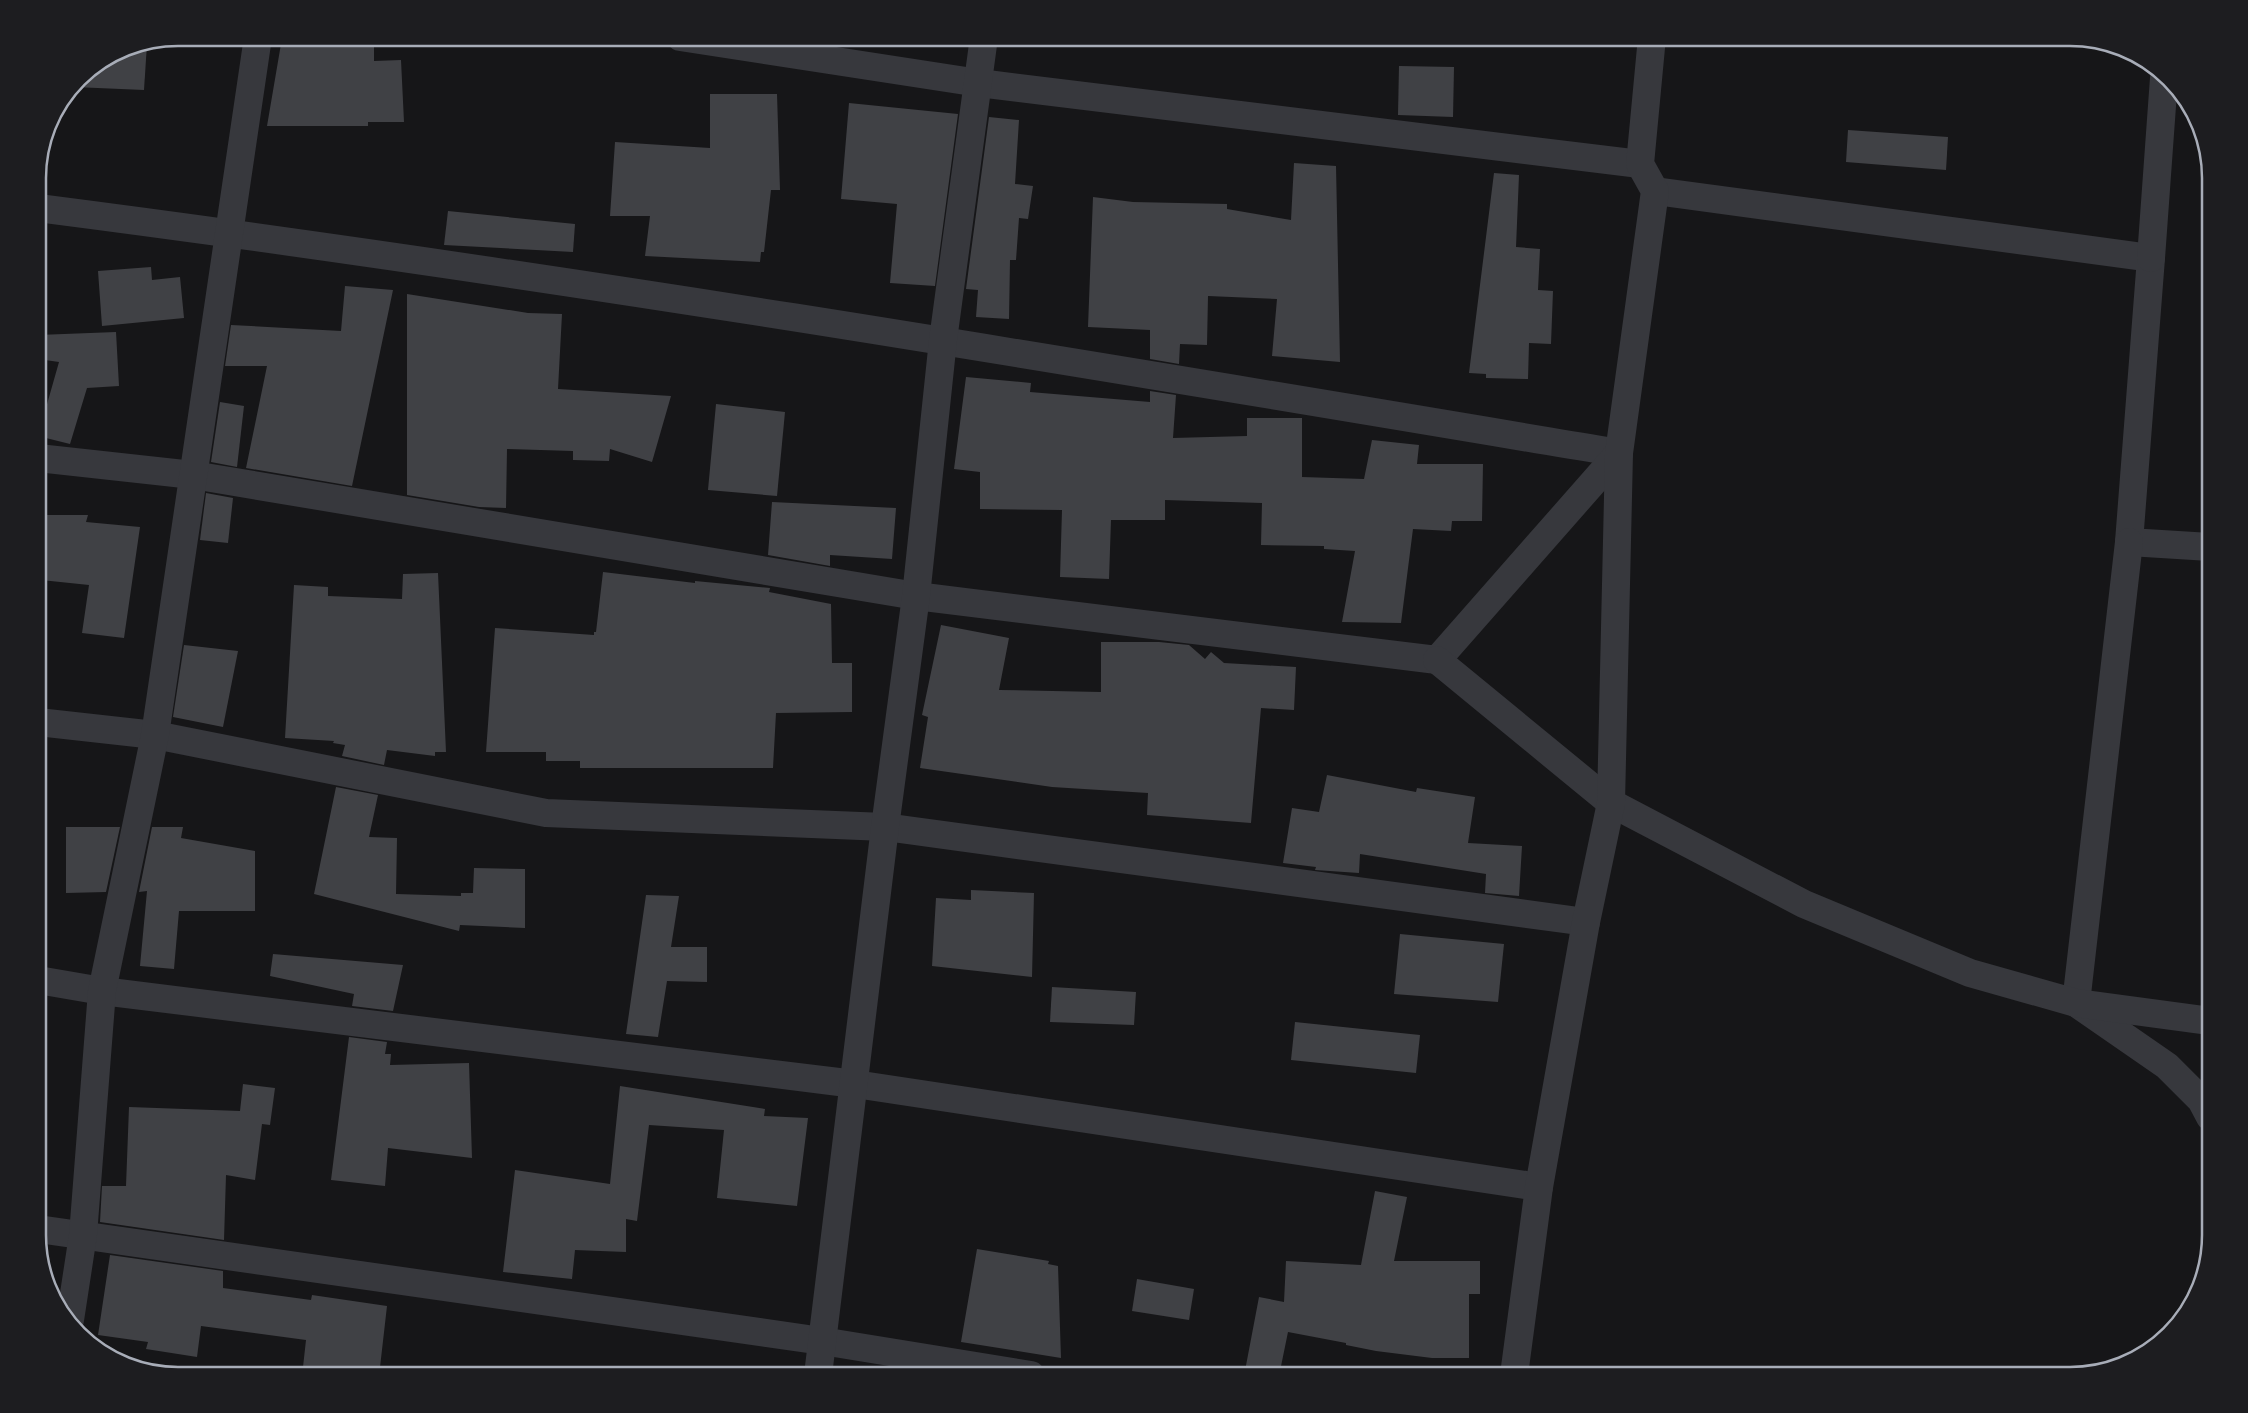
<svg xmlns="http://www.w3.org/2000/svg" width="2248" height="1413" font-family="Helvetica,sans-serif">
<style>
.building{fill:#404145}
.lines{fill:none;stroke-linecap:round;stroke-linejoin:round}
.street{stroke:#37383d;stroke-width:28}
.rim{fill:none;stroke:#a8adb8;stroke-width:2.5}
</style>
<rect width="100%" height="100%" fill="#161618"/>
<g class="building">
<path d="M 282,38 L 374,38 L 374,61 L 401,60 L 404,122 L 368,122 L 368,126 L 267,126 Z"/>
<path d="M 147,44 L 144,90 L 74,87 L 79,79 L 125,48 Z"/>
<path d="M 1399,66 L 1454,67 L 1453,117 L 1398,115 Z"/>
<path d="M 710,94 L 777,94 L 780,190 L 771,190 L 764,252 L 761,252 L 760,262 L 645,256 L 650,216 L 610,216 L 615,142 L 710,148 Z"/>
<path d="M 849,103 L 958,114 L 935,286 L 890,283 L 897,204 L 841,199 Z"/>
<path d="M 989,117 L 1019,120 L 1015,184 L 1033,186 L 1028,219 L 1019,218 L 1016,260 L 1010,260 L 1009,319 L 976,317 L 978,290 L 966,289 Z"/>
<path d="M 1848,130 L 1948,137 L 1946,170 L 1846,162 Z"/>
<path d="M 1294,163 L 1336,166 L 1340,362 L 1272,356 L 1277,299 L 1208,296 L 1207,345 L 1180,344 L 1179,364 L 1150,359 L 1150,330 L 1088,327 L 1093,197 L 1133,202 L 1227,204 L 1227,209 L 1291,220 Z"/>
<path d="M 1494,173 L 1519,175 L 1516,247 L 1540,249 L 1538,290 L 1553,291 L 1551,344 L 1529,343 L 1528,379 L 1486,378 L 1486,374 L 1469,373 Z"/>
<path d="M 448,211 L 575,224 L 573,252 L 444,245 Z"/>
<path d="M 151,267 L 152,280 L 180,277 L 184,318 L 102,326 L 98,271 Z"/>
<path d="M 345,286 L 393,290 L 352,486 L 246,468 L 267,366 L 225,366 L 231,325 L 341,331 Z"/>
<path d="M 407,294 L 528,313 L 562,314 L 558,389 L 671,396 L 652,462 L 610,449 L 609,461 L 573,460 L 573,451 L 507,449 L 506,508 L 479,507 L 407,495 Z"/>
<path d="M 116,332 L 119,386 L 87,388 L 70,444 L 38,436 L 59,362 L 38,359 L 38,335 Z"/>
<path d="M 966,377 L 1031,383 L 1030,392 L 1150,402 L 1150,391 L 1176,395 L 1173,438 L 1247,436 L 1247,418 L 1302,418 L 1302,477 L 1364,479 L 1372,440 L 1419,445 L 1417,464 L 1483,464 L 1482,521 L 1452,521 L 1451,531 L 1413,529 L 1401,623 L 1342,622 L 1355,551 L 1324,549 L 1324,546 L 1261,545 L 1262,503 L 1165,500 L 1165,520 L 1111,520 L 1109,579 L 1060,577 L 1062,510 L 980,509 L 980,472 L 954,469 Z"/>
<path d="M 220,402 L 244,406 L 237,467 L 211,462 Z"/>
<path d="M 716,404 L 785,412 L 777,496 L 708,490 Z"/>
<path d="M 206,493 L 233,498 L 228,543 L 200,540 Z"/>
<path d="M 772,502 L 896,508 L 892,559 L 830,555 L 830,566 L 768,555 Z"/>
<path d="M 44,515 L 88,515 L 86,522 L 140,527 L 124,638 L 82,633 L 89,585 L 41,580 Z"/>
<path d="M 603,572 L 695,583 L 695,581 L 770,588 L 769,592 L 831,604 L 832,663 L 852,663 L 852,712 L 776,713 L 773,768 L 580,768 L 580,761 L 546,761 L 546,752 L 486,752 L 495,628 L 594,635 L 594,632 L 596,632 Z"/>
<path d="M 438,573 L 446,752 L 435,752 L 435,756 L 387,750 L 384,765 L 342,756 L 345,745 L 333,743 L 334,741 L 285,738 L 294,585 L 328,587 L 328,596 L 402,599 L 403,574 Z"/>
<path d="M 941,625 L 1009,638 L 999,690 L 1101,692 L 1101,642 L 1159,642 L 1189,645 L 1205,659 L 1211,652 L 1224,663 L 1296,667 L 1294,710 L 1261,708 L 1251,823 L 1147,815 L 1148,793 L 1052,787 L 920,768 L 928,717 L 922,715 Z"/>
<path d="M 184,645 L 238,651 L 223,727 L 173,717 Z"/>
<path d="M 1327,775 L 1416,792 L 1417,788 L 1475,797 L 1468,843 L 1522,846 L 1519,896 L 1485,893 L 1486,874 L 1360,854 L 1359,873 L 1315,870 L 1316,867 L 1283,863 L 1292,808 L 1319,812 Z"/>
<path d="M 336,787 L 378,795 L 369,837 L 397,838 L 396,894 L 461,896 L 461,893 L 473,893 L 474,868 L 525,869 L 525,928 L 460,925 L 459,931 L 314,894 Z"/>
<path d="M 66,827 L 120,827 L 106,892 L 66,893 Z"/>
<path d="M 152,827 L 183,827 L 181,838 L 255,851 L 255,911 L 179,911 L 174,969 L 140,966 L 147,891 L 139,892 Z"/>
<path d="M 971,890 L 1034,893 L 1032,977 L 932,966 L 936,898 L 971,900 Z"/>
<path d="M 646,895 L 679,896 L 671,947 L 707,947 L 707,982 L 667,981 L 658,1037 L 626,1034 Z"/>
<path d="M 1400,934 L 1504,944 L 1498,1002 L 1394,994 Z"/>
<path d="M 273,954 L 403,965 L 393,1011 L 352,1006 L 354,994 L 270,976 Z"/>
<path d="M 1052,987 L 1136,992 L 1134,1025 L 1050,1022 Z"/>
<path d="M 1295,1022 L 1420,1035 L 1416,1073 L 1291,1060 Z"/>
<path d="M 349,1037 L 387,1042 L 385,1054 L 391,1054 L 390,1065 L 469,1063 L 472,1158 L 388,1148 L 385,1186 L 331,1180 Z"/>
<path d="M 243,1084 L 275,1088 L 270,1125 L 262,1124 L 255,1180 L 226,1175 L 224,1240 L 100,1222 L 102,1186 L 126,1186 L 129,1107 L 240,1111 Z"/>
<path d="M 620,1086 L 765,1109 L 764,1116 L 808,1118 L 797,1206 L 717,1198 L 724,1130 L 649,1125 L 637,1221 L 626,1219 L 626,1252 L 575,1250 L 572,1279 L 503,1272 L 515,1170 L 610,1184 Z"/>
<path d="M 1375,1191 L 1407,1197 L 1394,1261 L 1480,1261 L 1480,1294 L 1469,1294 L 1469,1358 L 1432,1358 L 1376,1351 L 1346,1345 L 1346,1343 L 1288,1332 L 1279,1376 L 1244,1376 L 1259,1297 L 1284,1302 L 1286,1261 L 1361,1265 Z"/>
<path d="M 977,1249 L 1049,1261 L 1048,1264 L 1058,1266 L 1061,1358 L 961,1342 Z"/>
<path d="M 110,1255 L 223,1271 L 223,1288 L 311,1300 L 312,1295 L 387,1306 L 379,1376 L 302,1376 L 306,1340 L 201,1326 L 197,1357 L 146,1349 L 148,1342 L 98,1335 Z"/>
<path d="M 1137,1279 L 1194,1289 L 1189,1320 L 1132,1311 Z"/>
</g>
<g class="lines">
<g class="street">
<path d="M 680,37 L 979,83 L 1640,164"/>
<path d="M 1655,191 L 2151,258 L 2129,542 L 2210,547"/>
<path d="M 38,208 C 567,276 1093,365 1619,453"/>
<path d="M 2151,258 L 2164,78"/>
<path d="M 38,458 L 193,475 L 916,596 L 1437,660 L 1619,453"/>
<path d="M 2129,542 L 2076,1003 L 2167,1066 L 2201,1100 L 2210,1117"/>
<path d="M 1437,660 L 1611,803 L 1804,904 L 1970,973 L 2076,1003 L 2210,1021"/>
<path d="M 38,722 L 155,735 L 546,813 L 885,827 L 1586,922"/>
<path d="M 38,980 L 102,991 L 855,1084 L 1539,1187"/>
<path d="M 38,1229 L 822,1341 L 1031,1375"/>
<path d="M 70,1320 L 83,1235 L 102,991 L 155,735 L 258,37"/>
<path d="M 818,1375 L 885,827 L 916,596 L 943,340 L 984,37"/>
<path d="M 1514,1375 L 1539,1187 L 1586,922 L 1611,803 L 1619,453 L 1655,191 L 1640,164 L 1652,37"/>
</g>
</g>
<path d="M0 0H2248V1413H0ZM178 46H2070A132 132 0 0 1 2202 178V1235A132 132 0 0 1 2070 1367H178A132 132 0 0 1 46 1235V178A132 132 0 0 1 178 46Z" fill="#1d1d20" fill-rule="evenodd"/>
<path class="rim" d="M178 46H2070A132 132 0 0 1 2202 178V1235A132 132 0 0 1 2070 1367H178A132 132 0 0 1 46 1235V178A132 132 0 0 1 178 46Z"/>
</svg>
